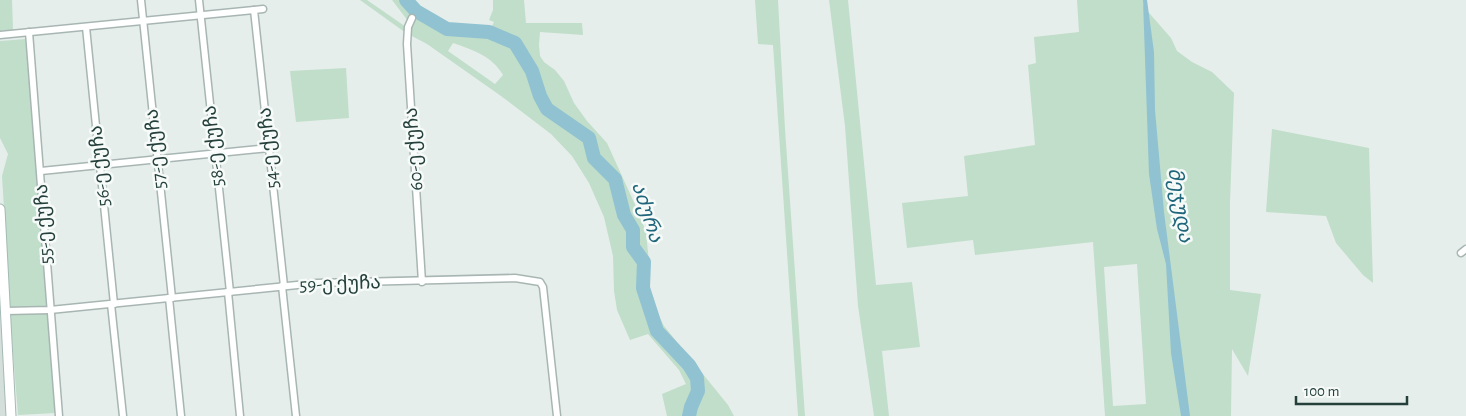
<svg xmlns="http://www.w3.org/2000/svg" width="1466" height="416" font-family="'Alegreya Sans','Noto Sans Georgian',sans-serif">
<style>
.built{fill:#d4deda}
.green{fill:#c0deca;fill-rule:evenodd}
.water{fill:#90c2d1}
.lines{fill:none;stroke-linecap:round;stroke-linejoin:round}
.river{stroke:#90c2d1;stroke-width:14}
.street-casing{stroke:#a8b6b3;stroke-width:9}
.secondary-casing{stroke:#a4bab4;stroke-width:11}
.street{stroke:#fff;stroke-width:6}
.secondary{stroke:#fff;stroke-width:9}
.labels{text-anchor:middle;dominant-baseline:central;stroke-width:5;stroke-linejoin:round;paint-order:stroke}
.street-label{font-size:19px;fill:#25403b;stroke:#f6faf9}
.water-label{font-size:20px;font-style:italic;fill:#20667b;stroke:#f6faf9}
</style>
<rect width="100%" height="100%" fill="#e6eeeb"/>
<path class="built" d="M 0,313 L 6,391 L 9,416 L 0,416 Z"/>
<g class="green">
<path d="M 0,0 L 12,0 L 13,30 L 0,31 Z"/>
<path d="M 360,0 L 367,0 L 406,27 L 406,33 Z"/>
<path d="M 392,0 L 404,0 L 415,13 L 408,21 Z"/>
<path d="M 493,0 L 524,0 L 526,23 L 582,23 L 583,35 L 540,32 L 539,45 L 540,56 L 544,62 L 555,70 L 564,81 L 574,103 L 587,121 L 607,143 L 637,209 L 646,232 L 649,262 L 648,282 L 651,301 L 664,326 L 728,405 L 734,416 L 667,416 L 662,394 L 686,384 L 679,370 L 648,334 L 630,340 L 617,310 L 614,291 L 613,256 L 604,217 L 589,183 L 572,156 L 551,134 L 501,96 L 427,44 L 410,35 L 409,28 L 419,13 L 447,29 L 489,32 L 494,22 L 489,20 L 493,10 ZM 453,43 C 473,50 492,56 503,75 L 495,84 L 448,51 Z"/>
<path d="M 755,0 L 778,0 L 785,129 L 805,416 L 798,416 L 773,45 L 758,44 Z"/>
<path d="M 829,0 L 848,0 L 876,285 L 912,282 L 920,347 L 882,351 L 889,416 L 874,416 L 858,306 L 845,126 Z"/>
<path d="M 1077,0 L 1143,0 L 1143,6 L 1171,38 L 1177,51 L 1192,62 L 1212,72 L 1234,93 L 1230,202 L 1230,290 L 1261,294 L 1248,376 L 1232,349 L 1231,416 L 1105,416 L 1093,242 L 975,255 L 973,240 L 907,248 L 902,203 L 968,196 L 964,156 L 1035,145 L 1028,65 L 1036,63 L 1034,37 L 1079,32 ZM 1137,264 L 1146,404 L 1113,406 L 1104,267 Z"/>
<path d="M 26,39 L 51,307 L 10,307 L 2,176 L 8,154 L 0,138 L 0,41 Z"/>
<path d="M 346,68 L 349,118 L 296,122 L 290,71 Z"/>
<path d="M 1272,129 L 1369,148 L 1373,283 L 1363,275 L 1336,243 L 1326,216 L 1266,212 Z"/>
<path d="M 47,313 L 56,413 L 18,415 L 10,315 Z"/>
</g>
<path class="water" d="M 1143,0 L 1147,0 L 1154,52 L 1155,110 L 1164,212 L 1190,416 L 1181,416 L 1171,353 L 1166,264 L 1157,229 L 1149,174 Z"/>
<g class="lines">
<path class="river" d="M 406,0 L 416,11 L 447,29 L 489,32 L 515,43 L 532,71 L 540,96 L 547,109 L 589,138 L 594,158 L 615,179 L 624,215 L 633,230 L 633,247 L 644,262 L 643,288 L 657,331 L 689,365 L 697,378 L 698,391 L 691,407 L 689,416"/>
<g class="street-casing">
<g id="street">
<path d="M 141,0 L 172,298"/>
<path d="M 199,0 L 230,292"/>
<path d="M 263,9 L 254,10 L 284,286"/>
<path d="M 412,18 L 408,27 L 407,44 L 422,282"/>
<path d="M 86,27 L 114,304"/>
<path d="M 29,32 L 59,416"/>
<path d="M 0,35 L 254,10"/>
<path d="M 41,171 L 269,148"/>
<path d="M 1461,253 L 1466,249"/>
<path d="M 282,286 L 296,416"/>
<path d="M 228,292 L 240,416"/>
<path d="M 169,298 L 181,416"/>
<path d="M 111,304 L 123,416"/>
<path d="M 6,311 L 50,310 L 317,283 L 515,278 L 540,282 L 543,287 L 557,416"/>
</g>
</g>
<g class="secondary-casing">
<path id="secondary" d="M 0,209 L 11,416"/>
</g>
<use href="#street" class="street"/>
<use href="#secondary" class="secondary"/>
</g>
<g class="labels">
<g class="street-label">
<text transform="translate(214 146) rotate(-96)">58-ე ქუჩა</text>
<text transform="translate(269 148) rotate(-96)">54-ე ქუჩა</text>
<text transform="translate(156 149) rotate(-96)">57-ე ქუჩა</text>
<text transform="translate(414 149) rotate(-94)">60-ე ქუჩა</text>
<text transform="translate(100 166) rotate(-96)">56-ე ქუჩა</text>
<text transform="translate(44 224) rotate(-94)">55-ე ქუჩა</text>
<text transform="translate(340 284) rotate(-2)">59-ე ქუჩა</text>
</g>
<g class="water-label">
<text transform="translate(1180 205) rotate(81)">მეჯუდა</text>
<text transform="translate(647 212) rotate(72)">აძურა</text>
</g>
</g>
<path d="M1296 396v8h111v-8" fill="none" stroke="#25403b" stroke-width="2.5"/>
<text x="1304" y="396" font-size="15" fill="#25403b" stroke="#f6faf9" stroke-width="4" paint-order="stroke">100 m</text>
</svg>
